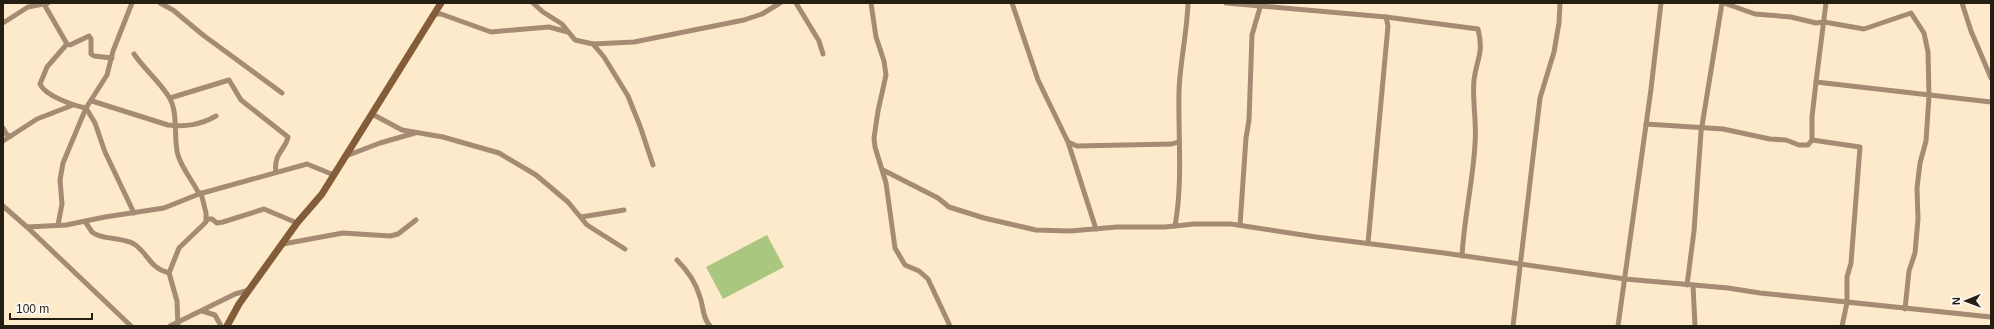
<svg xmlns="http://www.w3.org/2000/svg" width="1994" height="329" font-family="Helvetica,sans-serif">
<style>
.green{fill:#a9c77f}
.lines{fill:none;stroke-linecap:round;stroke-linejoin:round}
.street{stroke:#a68b74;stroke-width:5}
.secondary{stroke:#835c3a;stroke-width:7}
</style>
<rect width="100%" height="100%" fill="#fdeacb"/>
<path class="green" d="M 767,235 L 784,267 L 723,299 L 706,267 Z"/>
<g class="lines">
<g class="street">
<path d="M 160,3 L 173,10 L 203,35 L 282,93"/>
<path d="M 533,3 L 543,12 L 562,24 L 575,40 L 593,44 L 604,57 L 628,96 L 640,126 L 653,165"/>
<path d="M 796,3 L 819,41 L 823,54"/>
<path d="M 871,3 L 876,37 L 884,61 L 886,75 L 878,111 L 874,138 L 875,147 L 886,183 L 895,248 L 905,265 L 919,271 L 928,279 L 950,326"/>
<path d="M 1012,3 L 1038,80 L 1068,142 L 1077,146 L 1172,144 L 1178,142"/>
<path d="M 1226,3 L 1386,17 L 1478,29 C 1484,53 1477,58 1474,80 C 1472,101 1477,122 1475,144 C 1473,181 1464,218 1462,256"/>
<path d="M 1724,3 L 1755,14 L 1791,17 L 1816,23 L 1824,22 L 1864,29 L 1911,13 L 1924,33 L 1928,52 L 1929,96 L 1926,141 L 1920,163 L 1917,188 L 1918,219 L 1915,253 L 1909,271 L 1905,309"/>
<path d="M 1826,3 L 1816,82 L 1991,102"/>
<path d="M 1962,3 L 1971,31 L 1991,78"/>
<path d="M 44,4 L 67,44"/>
<path d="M 435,14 L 441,14 L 491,32 L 549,27 L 568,32"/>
<path d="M 3,23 L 28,7 L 48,3"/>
<path d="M 593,44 L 634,42 L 744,20 L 762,14 L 780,3"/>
<path d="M 134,54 C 145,70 159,81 169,97 C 179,113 173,139 178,155 C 182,169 193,181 199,194"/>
<path d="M 112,58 L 94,56 L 91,54 L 91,39 L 89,36 L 70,45 L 67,44 L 47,67 L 40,84 C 45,96 75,106 86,108 L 95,123 L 105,152 L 134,213"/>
<path d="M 170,98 L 229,80 L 241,100 L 288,137 C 286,149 273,154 276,172"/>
<path d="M 92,101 L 168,125 C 186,127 200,125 216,116"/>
<path d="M 372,114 L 402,130 L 443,137 L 499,153 L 536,175 L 568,202 L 587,225 L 625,249"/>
<path d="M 1646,124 L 1723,129 L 1770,139 L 1786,140 L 1799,145 L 1808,145 L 1812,140 L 1812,117 L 1816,82"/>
<path d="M 3,128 L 7,135 L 11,136"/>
<path d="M 1812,140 L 1860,147 L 1851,263 L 1847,277 L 1847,303 L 1842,326"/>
<path d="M 3,141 L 37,119 L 73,105"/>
<path d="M 1068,142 L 1096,229"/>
<path d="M 346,156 L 380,143 L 415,133"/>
<path d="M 883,170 L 938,198 L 949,207 L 984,218 L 1036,230 L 1070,231 L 1117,227 L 1165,227 L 1194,224 L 1231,224 L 1316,237 L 1444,253 L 1625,279 L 1728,288 L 1760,293 L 1991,317"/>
<path d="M 3,206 L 27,227 L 131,326"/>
<path d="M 581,217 L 624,210"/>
<path d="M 207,219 L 212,219 L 217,223 L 223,222 L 264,209 L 297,223"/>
<path d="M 85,222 C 88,225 90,229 92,232 C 101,240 122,237 134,244 C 149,254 149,268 169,273"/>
<path d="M 58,225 L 62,204 L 60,180 L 63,163 L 86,108 L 107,75 L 113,51 L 132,3"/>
<path d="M 1240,225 L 1246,138 L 1249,120 L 1252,35 L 1261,4"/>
<path d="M 1175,226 C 1183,182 1178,136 1179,91 C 1180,62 1187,33 1188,3"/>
<path d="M 27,227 L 66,225 L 105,217 L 164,208 L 199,194 L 307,164 L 334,175"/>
<path d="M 1368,243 L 1388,26 L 1386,17"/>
<path d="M 283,244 L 343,233 L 390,236 L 398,234 L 416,220"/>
<path d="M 677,260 C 687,270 696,283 700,297 C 704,308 702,317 710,326"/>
<path d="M 1687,285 L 1694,231 L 1701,132 L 1722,3"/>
<path d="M 1693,285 L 1695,326"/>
<path d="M 202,311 L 215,315 L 221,326"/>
<path d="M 170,326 L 235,294 L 249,290"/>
<path d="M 178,326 L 177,301 L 169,273 L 179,248 L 206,222 L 206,213 L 201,193"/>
<path d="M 1513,326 L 1540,98 L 1554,52 L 1559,23 L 1560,3"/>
<path d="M 1618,326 L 1651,89 L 1661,3"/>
</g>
<path class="secondary" d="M 227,326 L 239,304 L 297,223 L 322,194 L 441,3"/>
</g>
<rect width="1994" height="329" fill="none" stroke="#251e12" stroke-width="8"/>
<g transform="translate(1966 301) rotate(269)" stroke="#fdf9f3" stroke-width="3" paint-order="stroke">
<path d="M0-3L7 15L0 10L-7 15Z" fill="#251e12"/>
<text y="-6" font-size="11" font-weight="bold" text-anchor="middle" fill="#251e12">N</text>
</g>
<path d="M10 313v6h82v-6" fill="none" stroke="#251e12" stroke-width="2"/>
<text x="16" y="313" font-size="12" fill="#251e12" stroke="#fdf9f3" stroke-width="3" paint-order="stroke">100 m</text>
</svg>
